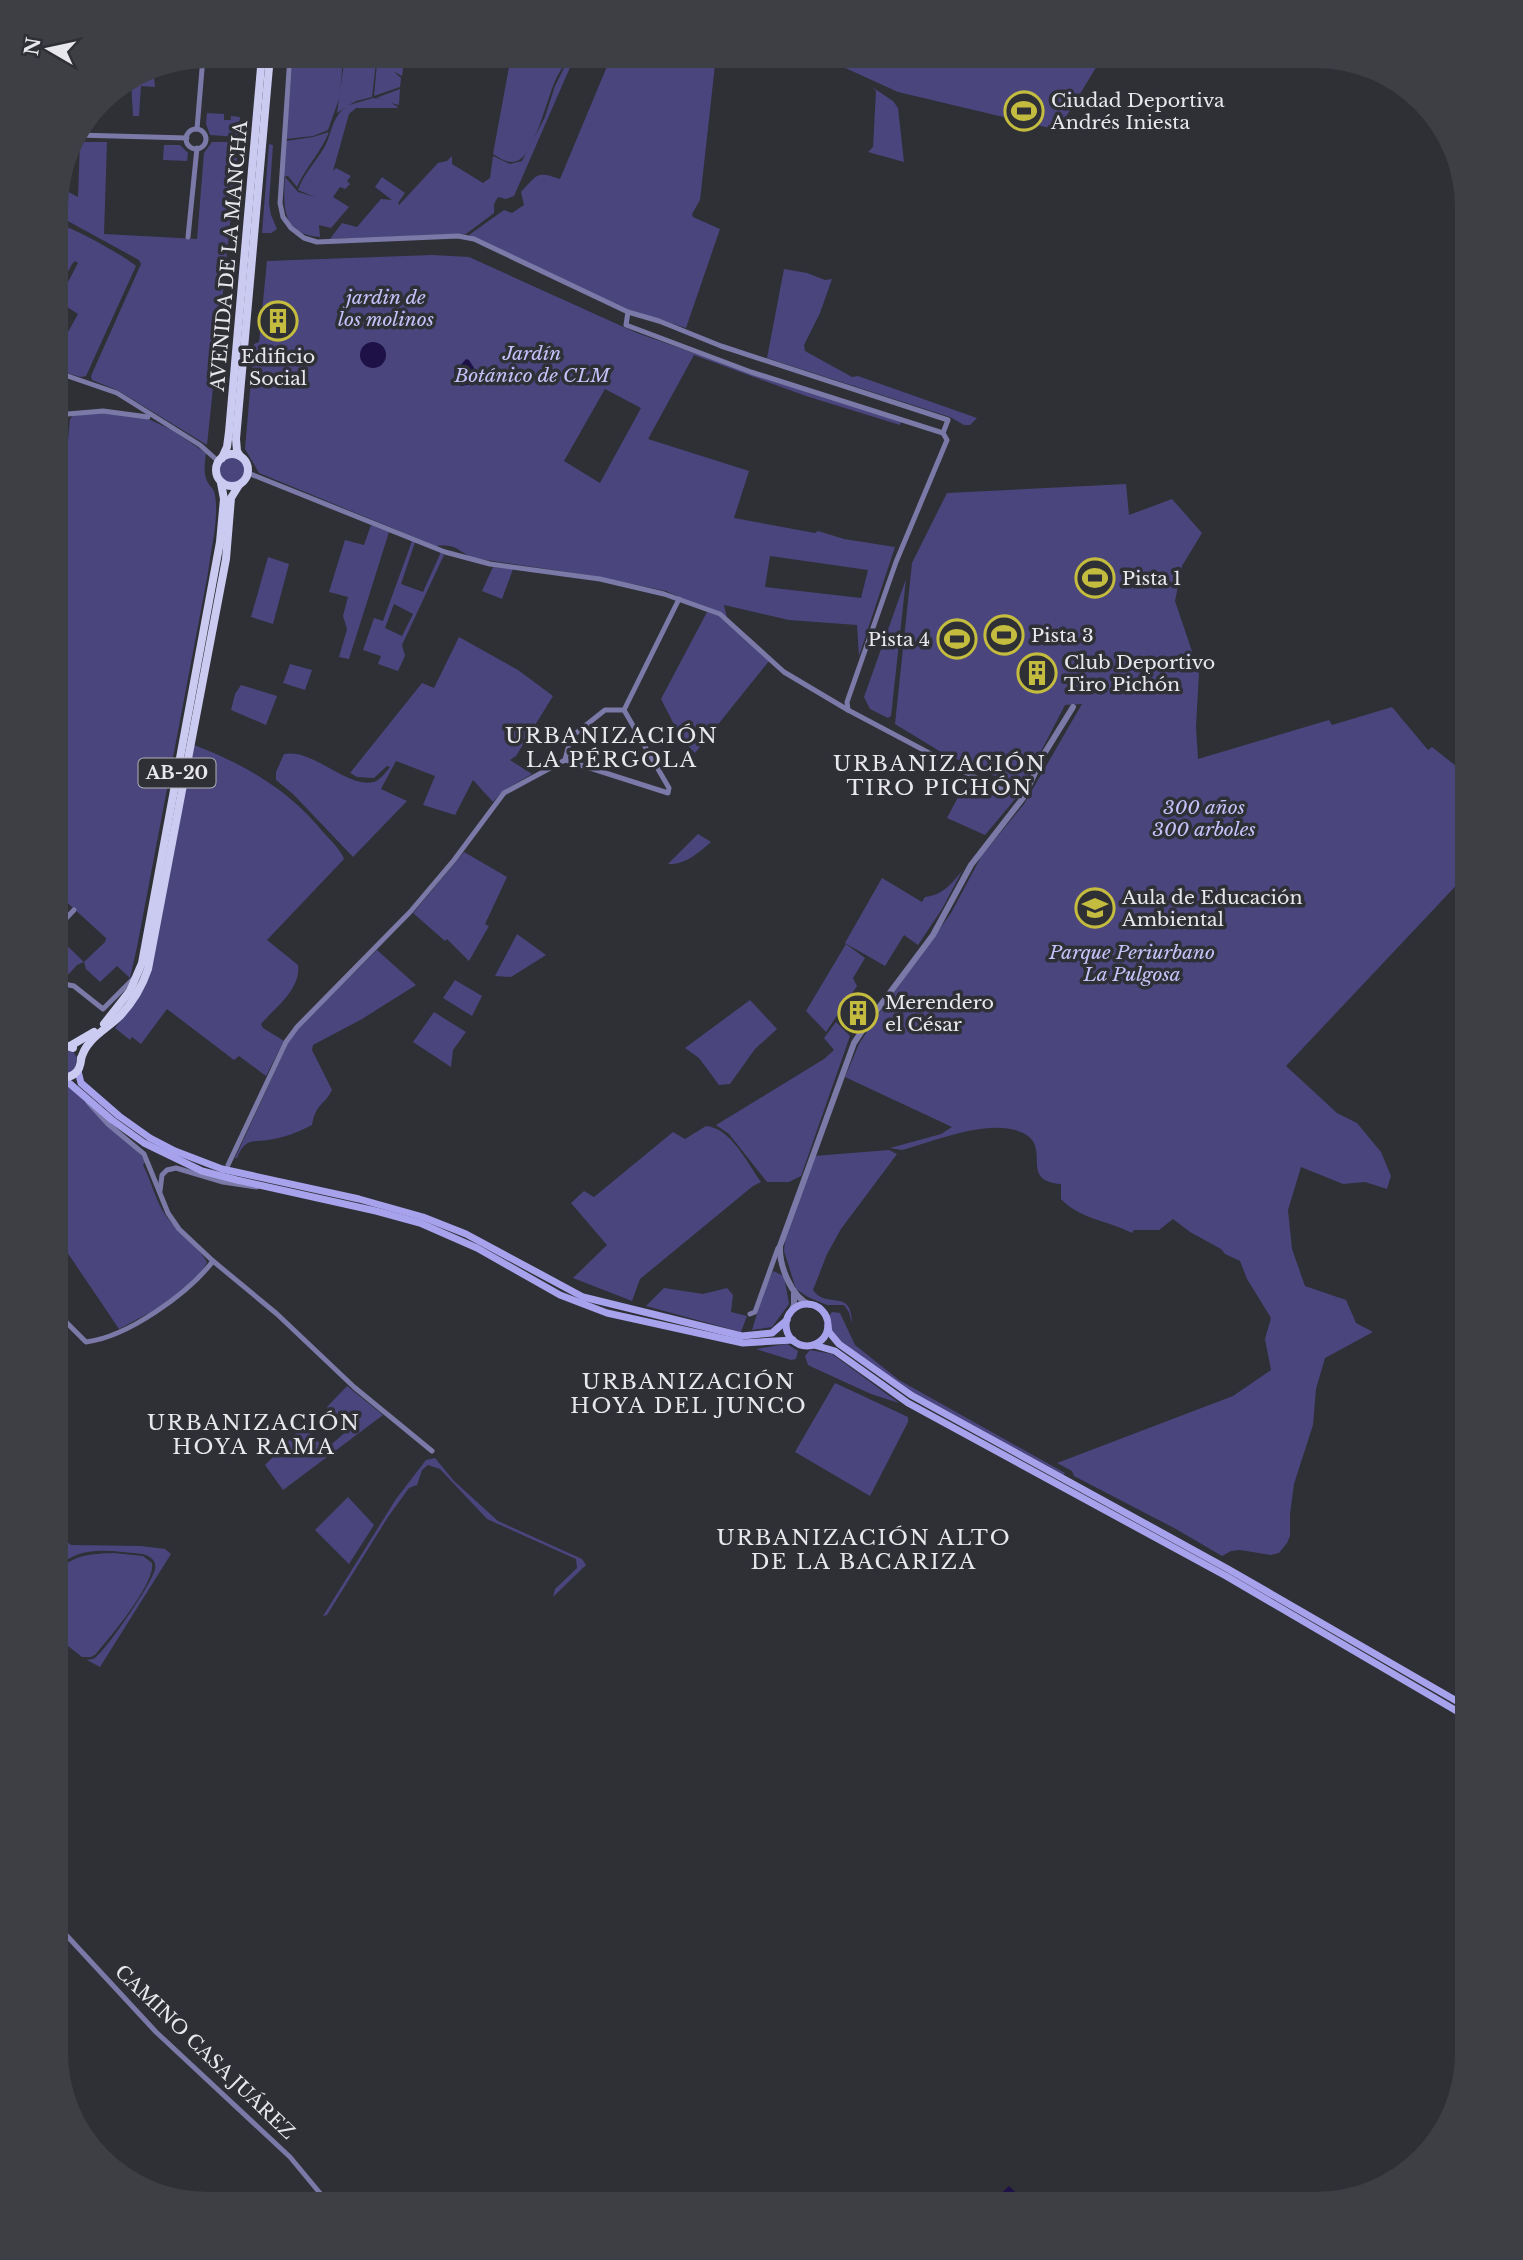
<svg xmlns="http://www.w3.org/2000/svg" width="1523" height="2260" font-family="'Libre Baskerville',serif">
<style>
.green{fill:#4a457d;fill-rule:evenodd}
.water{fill:#1d1148}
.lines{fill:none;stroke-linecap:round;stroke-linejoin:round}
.minor{stroke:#7b79a7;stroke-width:5}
.tertiary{stroke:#7b79a7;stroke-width:6}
.secondary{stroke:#a6a2ec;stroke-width:7}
.primary{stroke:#cbcaf0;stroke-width:8}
.labels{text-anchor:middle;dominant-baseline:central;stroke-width:7;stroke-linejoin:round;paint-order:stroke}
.shield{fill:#2f2f36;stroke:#b0b0b5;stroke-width:2}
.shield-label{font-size:18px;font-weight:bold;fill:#e7e7ec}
.poi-label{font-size:19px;fill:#e7e7ec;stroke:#2f2f36;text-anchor:start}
.street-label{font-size:19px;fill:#e7e7ec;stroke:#2f2f36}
.park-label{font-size:19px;font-style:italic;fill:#c4c3f9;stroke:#2f2f36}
.neighbourhood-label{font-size:21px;letter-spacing:2px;fill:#e7e7ec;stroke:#2f2f36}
</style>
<rect width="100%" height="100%" fill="#2f2f36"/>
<g class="green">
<path d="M 293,56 L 343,56 L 340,96 L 328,130 L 313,136 L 286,139 Z"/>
<path d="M 345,56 L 364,56 L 376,62 L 372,97 L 356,101 L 349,105 L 373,98 L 386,100 L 376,98 L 400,89 L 399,105 L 391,103 L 398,107 L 397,108 L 356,108 L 349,114 L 333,171 L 336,168 L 351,176 L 347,181 L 350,184 L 345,189 L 340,187 L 333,197 L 349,207 L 331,228 L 319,225 L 320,237 C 282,235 283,207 285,177 L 298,192 L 315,197 L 298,190 C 304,172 319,159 327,142 C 332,129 334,115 346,107 L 337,113 Z"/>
<path d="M 379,56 L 405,56 L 402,76 L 393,71 L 401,78 L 400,87 L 374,96 L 377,63 L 383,65 L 378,62 Z"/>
<path d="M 511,56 L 568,56 C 564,66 557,75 553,86 C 547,101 533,154 519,160 C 510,165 501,159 493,154 Z"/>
<path d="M 570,56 L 575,56 L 514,196 L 506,199 L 498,197 L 494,204 L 494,213 L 466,234 L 330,239 L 342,223 L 357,227 L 381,199 L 392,200 L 375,187 L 382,177 L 405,193 L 398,203 L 399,205 L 438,163 L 447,161 L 452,156 L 452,164 L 483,183 L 490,178 L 493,156 L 510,164 L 522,161 L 545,117 L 555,86 Z"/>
<path d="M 585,56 L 662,56 L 661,61 L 692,66 L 694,56 L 716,56 L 700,200 L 692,214 L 693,217 L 720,229 L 686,328 L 627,309 L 469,235 L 504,210 L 512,213 L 524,205 L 521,192 C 538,174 536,171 560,179 L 608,64 Z"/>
<path d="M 819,56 L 1103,56 L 1058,130 L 898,92 Z"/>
<path d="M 149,68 L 153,68 L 155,87 L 141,86 L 139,116 L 133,116 L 131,80 Z"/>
<path d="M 872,87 L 893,101 L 898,108 L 904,162 L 868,152 L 873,147 L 876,91 Z"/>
<path d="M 207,113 L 224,114 L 224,120 L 231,120 L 231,116 L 240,117 L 238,137 L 210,135 L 206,124 Z"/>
<path d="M 329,132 C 321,152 306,167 297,187 L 288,176 L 282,177 L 286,141 L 313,137 Z"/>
<path d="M 80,142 L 107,142 L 104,234 L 197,239 L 204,153 L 212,142 L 236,142 L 235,157 L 237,158 L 207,445 L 119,391 L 92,380 L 91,376 L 141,264 L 139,260 L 66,220 L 56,209 L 59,187 L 78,197 Z"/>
<path d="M 269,144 L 273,145 L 269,203 L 271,215 L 277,229 L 271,233 L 262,233 Z"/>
<path d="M 164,145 L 180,145 L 188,153 L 187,161 L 163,160 Z"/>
<path d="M 56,224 C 68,224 126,257 136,266 L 86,376 L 81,377 L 56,370 L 56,332 L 60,333 L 63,329 L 68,332 L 78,314 L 58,301 L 78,263 L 75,261 L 72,264 L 56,295 Z"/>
<path d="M 432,255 L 469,257 L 637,333 L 745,371 L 901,422 L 900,425 L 806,396 L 694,355 L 648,439 L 749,471 L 734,518 L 815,533 L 818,531 L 844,539 L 895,547 L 859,656 L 857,625 L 789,620 L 724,605 L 727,618 L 666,591 L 595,576 L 473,558 C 456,550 457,544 436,546 L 259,473 L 245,449 L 254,344 L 259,342 L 267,261 ZM 605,389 L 641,408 L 600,483 L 564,461 ZM 770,556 L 868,570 L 861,598 L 765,587 Z"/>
<path d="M 784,269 L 807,273 L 825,280 L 832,279 L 820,313 L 804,345 L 805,351 L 852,377 L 858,376 L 977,418 L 970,425 L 964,425 L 950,417 L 767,358 Z"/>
<path d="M 101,412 L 140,415 L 172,430 L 206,453 C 205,462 203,472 207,481 C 209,486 214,488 215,495 C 219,519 211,548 208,573 L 137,947 L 130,978 L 117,966 L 100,982 L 86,969 L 84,962 L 77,965 L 66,977 L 56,968 L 56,935 L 84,962 L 105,942 L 106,938 L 61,897 L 56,897 L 56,462 L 66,463 L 70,419 L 74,414 Z"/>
<circle cx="232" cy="470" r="13"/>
<path d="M 1126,484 L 1129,515 L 1172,499 L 1202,533 L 1182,566 L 1175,601 L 1199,672 L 1196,727 L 1198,759 L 1329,720 L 1332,725 L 1392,707 L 1428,750 L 1432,747 L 1456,766 L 1467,770 L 1467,874 L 1286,1066 L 1337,1113 L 1357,1123 L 1381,1152 L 1391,1176 L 1387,1189 L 1365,1182 L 1343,1184 L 1301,1167 L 1288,1210 L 1292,1249 L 1305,1286 L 1346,1300 L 1356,1323 L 1373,1332 L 1325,1358 L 1316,1389 L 1313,1425 L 1294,1484 L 1290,1514 L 1290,1536 L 1287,1543 L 1279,1553 L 1271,1555 L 1240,1550 L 1231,1551 L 1222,1556 L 1176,1529 L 1074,1476 L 1072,1471 L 1057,1463 L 1233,1396 L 1271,1370 L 1265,1339 L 1271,1318 L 1247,1279 L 1240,1261 L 1225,1254 L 1221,1249 L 1190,1232 L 1173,1219 L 1159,1230 L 1134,1230 L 1132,1233 C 1107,1220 1081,1220 1061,1199 L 1061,1184 C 1019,1181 1051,1149 1025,1134 C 993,1116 935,1141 902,1150 L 890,1148 L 941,1134 L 952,1127 L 845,1077 L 859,1044 L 877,1016 L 951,913 L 982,855 L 1024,804 L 1082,704 L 1065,705 L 1022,788 L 941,752 L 895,724 L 912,563 L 947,493 Z"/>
<path d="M 371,525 L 389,532 L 349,659 L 339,657 L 347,629 L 343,616 L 348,597 L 329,592 L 345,540 L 364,545 Z"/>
<path d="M 412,541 L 415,542 L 401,584 L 423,592 L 441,552 L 444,555 L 402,645 L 405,656 L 398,671 L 378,664 L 381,656 L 363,650 L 374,618 L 383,621 ZM 394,604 L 413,614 L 402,636 L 385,628 Z"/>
<path d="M 268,557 L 289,564 L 273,624 L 251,617 Z"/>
<path d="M 493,567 L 513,569 L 502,599 L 482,591 Z"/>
<path d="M 906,579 L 891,716 L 888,718 L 870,709 L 864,697 Z"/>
<path d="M 707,612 L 719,616 L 769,661 L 695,753 L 682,740 L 661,699 Z"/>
<path d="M 459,637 L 518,670 L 553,696 L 516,756 L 510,760 L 532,774 L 503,791 L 493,802 L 473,780 L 455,815 L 423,805 L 435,776 L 396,761 L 381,789 L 407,801 L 353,857 L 293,794 L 276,780 L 276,772 L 284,754 C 313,748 348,789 374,782 C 380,780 386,772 390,767 L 387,766 L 374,778 L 357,777 L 350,773 L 422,683 L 434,688 Z"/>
<path d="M 290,664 L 312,670 L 305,690 L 283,683 Z"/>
<path d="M 241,685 L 277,696 L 266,725 L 231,710 L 235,694 Z"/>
<path d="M 194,745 C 246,765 288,789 324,833 C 331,841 340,849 344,859 L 267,940 L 298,965 C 301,989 276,1007 261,1024 L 263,1028 L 284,1041 L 266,1076 L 239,1056 L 234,1060 L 167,1009 L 141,1044 L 132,1037 L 130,1040 L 115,1028 L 142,992 Z"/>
<path d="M 968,778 L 1016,798 L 985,835 L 947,818 Z"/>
<path d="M 698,834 L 711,842 C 698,853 686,865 668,864 Z"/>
<path d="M 464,852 L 507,877 L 485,924 L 489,926 L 469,961 L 447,939 L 445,941 L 413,913 Z"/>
<path d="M 962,871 L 942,909 L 918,945 L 904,935 L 885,966 L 845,943 L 882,878 L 922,902 L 925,897 C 943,895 951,884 962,871 Z"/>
<path d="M 517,934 L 546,955 L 511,977 L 495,976 Z"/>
<path d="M 846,944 L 865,958 L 853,978 L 857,986 L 826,1032 L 806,1011 Z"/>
<path d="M 377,950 L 416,985 L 362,1019 L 313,1045 L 312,1050 L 332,1090 C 324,1106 316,1103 312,1125 C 299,1132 283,1138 268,1140 C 251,1142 245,1139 237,1158 L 235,1158 L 289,1041 L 296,1030 Z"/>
<path d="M 455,980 L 482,996 L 472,1016 L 443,998 Z"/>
<path d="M 750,1000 L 777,1029 L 755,1049 L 730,1084 L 719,1085 L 699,1058 L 685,1048 Z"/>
<path d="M 434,1012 L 466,1032 L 453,1050 L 451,1067 L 413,1042 Z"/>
<path d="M 836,1022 L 850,1036 L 801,1176 L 789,1182 L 767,1182 L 729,1134 L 716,1125 L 824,1059 L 834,1050 L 824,1038 Z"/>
<path d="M 64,1048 L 73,1051 L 77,1058 L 75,1069 L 67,1074 L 56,1071 L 56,1051 Z"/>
<path d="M 56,1083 C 74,1083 90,1109 102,1120 C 117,1134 133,1145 146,1161 L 143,1165 C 152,1182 155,1200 166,1216 C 178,1233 196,1244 207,1262 C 201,1279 165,1303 149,1315 L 147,1314 L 119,1329 L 65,1249 L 62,1250 L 56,1246 Z"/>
<path d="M 706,1126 C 731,1128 748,1164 761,1182 L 753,1186 L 640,1279 L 632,1301 L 573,1278 L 607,1245 L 571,1203 L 584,1191 L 594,1197 L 673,1132 L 685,1139 Z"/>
<path d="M 889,1150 L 897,1154 L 841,1229 L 827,1254 L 813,1290 C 827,1310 852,1287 852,1324 L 849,1312 L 844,1305 L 827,1305 L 808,1297 L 796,1289 L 784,1251 L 785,1239 L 814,1156 Z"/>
<path d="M 773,1271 L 784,1276 L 789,1304 L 772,1327 L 752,1330 L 764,1291 Z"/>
<path d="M 664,1288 L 703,1294 L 727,1288 L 733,1295 L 731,1312 L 747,1316 L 741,1332 L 646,1306 Z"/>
<path d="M 832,1312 L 840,1313 L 855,1345 L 899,1380 L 1065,1473 L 1064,1475 L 903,1387 L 838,1339 L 832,1330 L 829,1316 Z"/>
<path d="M 787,1344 L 798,1351 L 796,1359 L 791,1360 L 756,1349 Z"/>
<path d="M 810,1350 L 832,1354 L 899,1403 L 871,1394 L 812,1367 L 808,1365 L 805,1356 Z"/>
<path d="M 835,1383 L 908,1417 L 908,1422 L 870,1496 L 795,1452 Z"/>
<path d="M 347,1386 L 383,1415 L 283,1490 L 265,1465 L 313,1416 L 319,1423 L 310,1434 L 326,1449 L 349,1429 L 327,1407 Z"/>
<path d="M 435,1458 L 454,1481 L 498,1521 L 582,1559 L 586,1565 L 553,1597 L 555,1589 L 577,1568 L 576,1559 L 487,1519 L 440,1469 L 428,1465 L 422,1470 L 417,1485 L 409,1488 L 388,1517 L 327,1615 L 323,1616 L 396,1499 L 426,1460 Z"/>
<path d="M 348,1497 L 374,1525 L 349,1564 L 315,1530 Z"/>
<path d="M 56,1533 L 71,1545 L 141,1546 L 165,1549 L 171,1554 L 100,1667 L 87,1660 C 92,1659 93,1660 97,1656 C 108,1647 153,1582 155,1569 C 157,1561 150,1556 143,1554 C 110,1551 82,1544 56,1568 Z"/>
<path d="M 114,1553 L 143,1556 L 152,1563 C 156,1583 110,1637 96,1654 L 91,1657 L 82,1657 L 63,1642 L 56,1632 L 56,1573 C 73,1554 91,1554 114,1553 Z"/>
</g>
<g class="water">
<circle cx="373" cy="355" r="13"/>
<path d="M 466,359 L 469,360 L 474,368 L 476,380 L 472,384 L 461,386 L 455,381 L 454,369 L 460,366 Z"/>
<path d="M 1009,2186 L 1028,2204 L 990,2204 Z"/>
</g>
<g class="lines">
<g class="minor">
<path d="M 290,56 L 280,203 L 283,217 L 291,228 L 304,238 L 317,242 L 458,236 L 474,239 L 628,312 L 659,321 L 721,346 L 948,420 L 943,433 L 947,440 L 896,562 L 847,702 L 848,710 L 984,782 L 1023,798"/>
<path d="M 197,129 L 203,57"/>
<circle cx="196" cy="139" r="10"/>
<path d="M 77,135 L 187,138"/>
<path d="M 188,237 L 197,148"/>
<path d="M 628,312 L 626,325 L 751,372 L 943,433"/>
<path d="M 56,372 L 117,393 L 200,445 L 218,461"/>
<path d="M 56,415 L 103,411 L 148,417"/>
<path d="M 248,473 L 445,552 L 490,564 L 600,579 L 664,594 L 720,614 L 784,672 L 848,710"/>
<path d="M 565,760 L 668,793 L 669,788 L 624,710"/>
<path d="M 56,929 L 74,910"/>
<path d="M 56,989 L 64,984 L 74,986 L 103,1009 L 133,979"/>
<path d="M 88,1102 L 108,1124 L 144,1154 L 168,1213 L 179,1229 L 213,1261 L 277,1314 L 354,1387 L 432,1451"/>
<path d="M 228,1165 L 286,1042 L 297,1027 L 410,912 L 454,860 L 504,793 L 565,760 L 571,737 L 605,710 L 624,710 L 679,599"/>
<path d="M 160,1191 L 162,1175 L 167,1170 L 176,1168 L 223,1182 L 257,1187"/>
<path d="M 56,1312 L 86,1342 C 127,1337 188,1294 213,1261"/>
<path d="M 750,1314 L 755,1312 L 778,1248"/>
<path d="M 56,1924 L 156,2032 L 290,2157 L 329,2204"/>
</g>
<g class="tertiary">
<path d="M 810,1305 C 791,1297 779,1265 780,1246 L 854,1043 L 868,1022 L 933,935 L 971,865 L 1023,798 L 1044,754 L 1073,707"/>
<path d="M 790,1314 L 794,1305 L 794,1294"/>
</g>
<g class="secondary">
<path d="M 78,1071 L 81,1083 L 119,1116 L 150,1138 L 175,1151 L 222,1169 L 359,1199 L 423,1217 L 466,1234 L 583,1297 L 742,1336 L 772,1333 L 787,1320"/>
<path d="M 62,1077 L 112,1120 L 144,1143 L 202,1171 L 237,1180 L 376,1211 L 420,1223 L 477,1248 L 560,1295 L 607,1313 L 743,1343 L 793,1340"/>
<circle cx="807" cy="1325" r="21"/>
<path d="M 828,1326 L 829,1332 L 839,1344 L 911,1395 L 1228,1569 L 1467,1707"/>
<path d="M 814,1345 L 835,1351 L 908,1403 L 1226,1576 L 1467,1717"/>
</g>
<g class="primary">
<circle cx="232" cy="470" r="16"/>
<path d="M 240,456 L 237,451 L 236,439 L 270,56"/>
<path d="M 222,458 L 227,447 L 229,432 L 262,56"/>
<path d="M 104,1024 L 130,991 L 142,963 L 220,542 L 224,499 L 221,483"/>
<path d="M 70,1046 L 94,1032"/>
<path d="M 56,1047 L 64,1045 L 73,1048"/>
<path d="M 81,1060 C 85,1039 106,1030 120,1016 C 133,1002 142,987 148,969 L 226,559 L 231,498 L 239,485"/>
<path d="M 56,1075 C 70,1081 81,1073 81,1058"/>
</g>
</g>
<defs>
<g id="stadium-ring" transform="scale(2.0125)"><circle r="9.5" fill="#2f2f36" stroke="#c4bc3e" stroke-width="1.5"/><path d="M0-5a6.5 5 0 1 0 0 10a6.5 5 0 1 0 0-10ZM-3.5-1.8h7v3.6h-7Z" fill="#c4bc3e"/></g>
<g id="building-ring" transform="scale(2.0125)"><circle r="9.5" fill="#2f2f36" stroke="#c4bc3e" stroke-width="1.5"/><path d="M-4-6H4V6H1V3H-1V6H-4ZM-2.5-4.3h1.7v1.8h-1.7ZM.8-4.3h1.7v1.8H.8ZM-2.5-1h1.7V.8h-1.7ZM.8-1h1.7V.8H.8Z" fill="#c4bc3e"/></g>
<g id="school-ring" transform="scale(2.0125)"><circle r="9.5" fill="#2f2f36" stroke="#c4bc3e" stroke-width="1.5"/><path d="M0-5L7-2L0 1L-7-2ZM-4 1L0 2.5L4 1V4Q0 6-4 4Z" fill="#c4bc3e"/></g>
</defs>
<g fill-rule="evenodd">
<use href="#stadium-ring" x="1024" y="111"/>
<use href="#building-ring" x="278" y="321"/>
<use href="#stadium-ring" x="1095" y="578"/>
<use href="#stadium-ring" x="1004" y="635"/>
<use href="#stadium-ring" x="957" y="639"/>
<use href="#building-ring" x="1037" y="673"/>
<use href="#school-ring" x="1095" y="908"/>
<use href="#building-ring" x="858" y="1013"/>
</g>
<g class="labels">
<rect class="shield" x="138.5" y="758.5" width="77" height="29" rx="5"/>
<g class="shield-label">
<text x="177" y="773">AB-20</text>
</g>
<g class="poi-label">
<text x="1051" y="100">Ciudad Deportiva<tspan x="1051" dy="22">Andrés Iniesta</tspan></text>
<text x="278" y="356" text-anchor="middle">Edificio<tspan x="278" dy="22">Social</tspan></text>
<text x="1122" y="578">Pista 1</text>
<text x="1031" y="635">Pista 3</text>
<text x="930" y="639" text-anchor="end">Pista 4</text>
<text x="1064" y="662">Club Deportivo<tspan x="1064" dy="22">Tiro Pichón</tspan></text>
<text x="1122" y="897">Aula de Educación<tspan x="1122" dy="22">Ambiental</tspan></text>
<text x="885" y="1002">Merendero<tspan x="885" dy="22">el César</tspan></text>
</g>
<g class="street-label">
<text transform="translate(229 256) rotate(-85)">AVENIDA DE LA MANCHA</text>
<text transform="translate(205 2052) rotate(44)">CAMINO CASA JUÁREZ</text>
</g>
<g class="park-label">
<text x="386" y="297">jardin de<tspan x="386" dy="22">los molinos</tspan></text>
<text x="532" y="353">Jardín<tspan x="532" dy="22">Botánico de CLM</tspan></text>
<text x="1204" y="807">300 años<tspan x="1204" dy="22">300 arboles</tspan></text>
<text x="1132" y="952">Parque Periurbano<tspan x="1132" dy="22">La Pulgosa</tspan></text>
</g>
<g class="neighbourhood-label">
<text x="612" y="736">URBANIZACIÓN<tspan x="612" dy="24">LA PÉRGOLA</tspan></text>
<text x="940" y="764">URBANIZACIÓN<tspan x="940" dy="24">TIRO PICHÓN</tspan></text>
<text x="689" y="1382">URBANIZACIÓN<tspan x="689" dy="24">HOYA DEL JUNCO</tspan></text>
<text x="254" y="1423">URBANIZACIÓN<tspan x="254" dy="24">HOYA RAMA</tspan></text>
<text x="864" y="1538">URBANIZACIÓN ALTO<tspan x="864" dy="24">DE LA BACARIZA</tspan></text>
</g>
</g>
<path d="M0 0H1523V2260H0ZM207 68H1316A139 139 0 0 1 1455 207V2053A139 139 0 0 1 1316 2192H207A139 139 0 0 1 68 2053V207A139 139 0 0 1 207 68Z" fill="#3e3e45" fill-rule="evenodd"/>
<g transform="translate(49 49) rotate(279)" stroke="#2f2f36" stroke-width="5" paint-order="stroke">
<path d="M0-5L12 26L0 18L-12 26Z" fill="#e7e7ec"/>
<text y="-10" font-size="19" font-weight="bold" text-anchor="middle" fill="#e7e7ec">N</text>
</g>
</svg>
